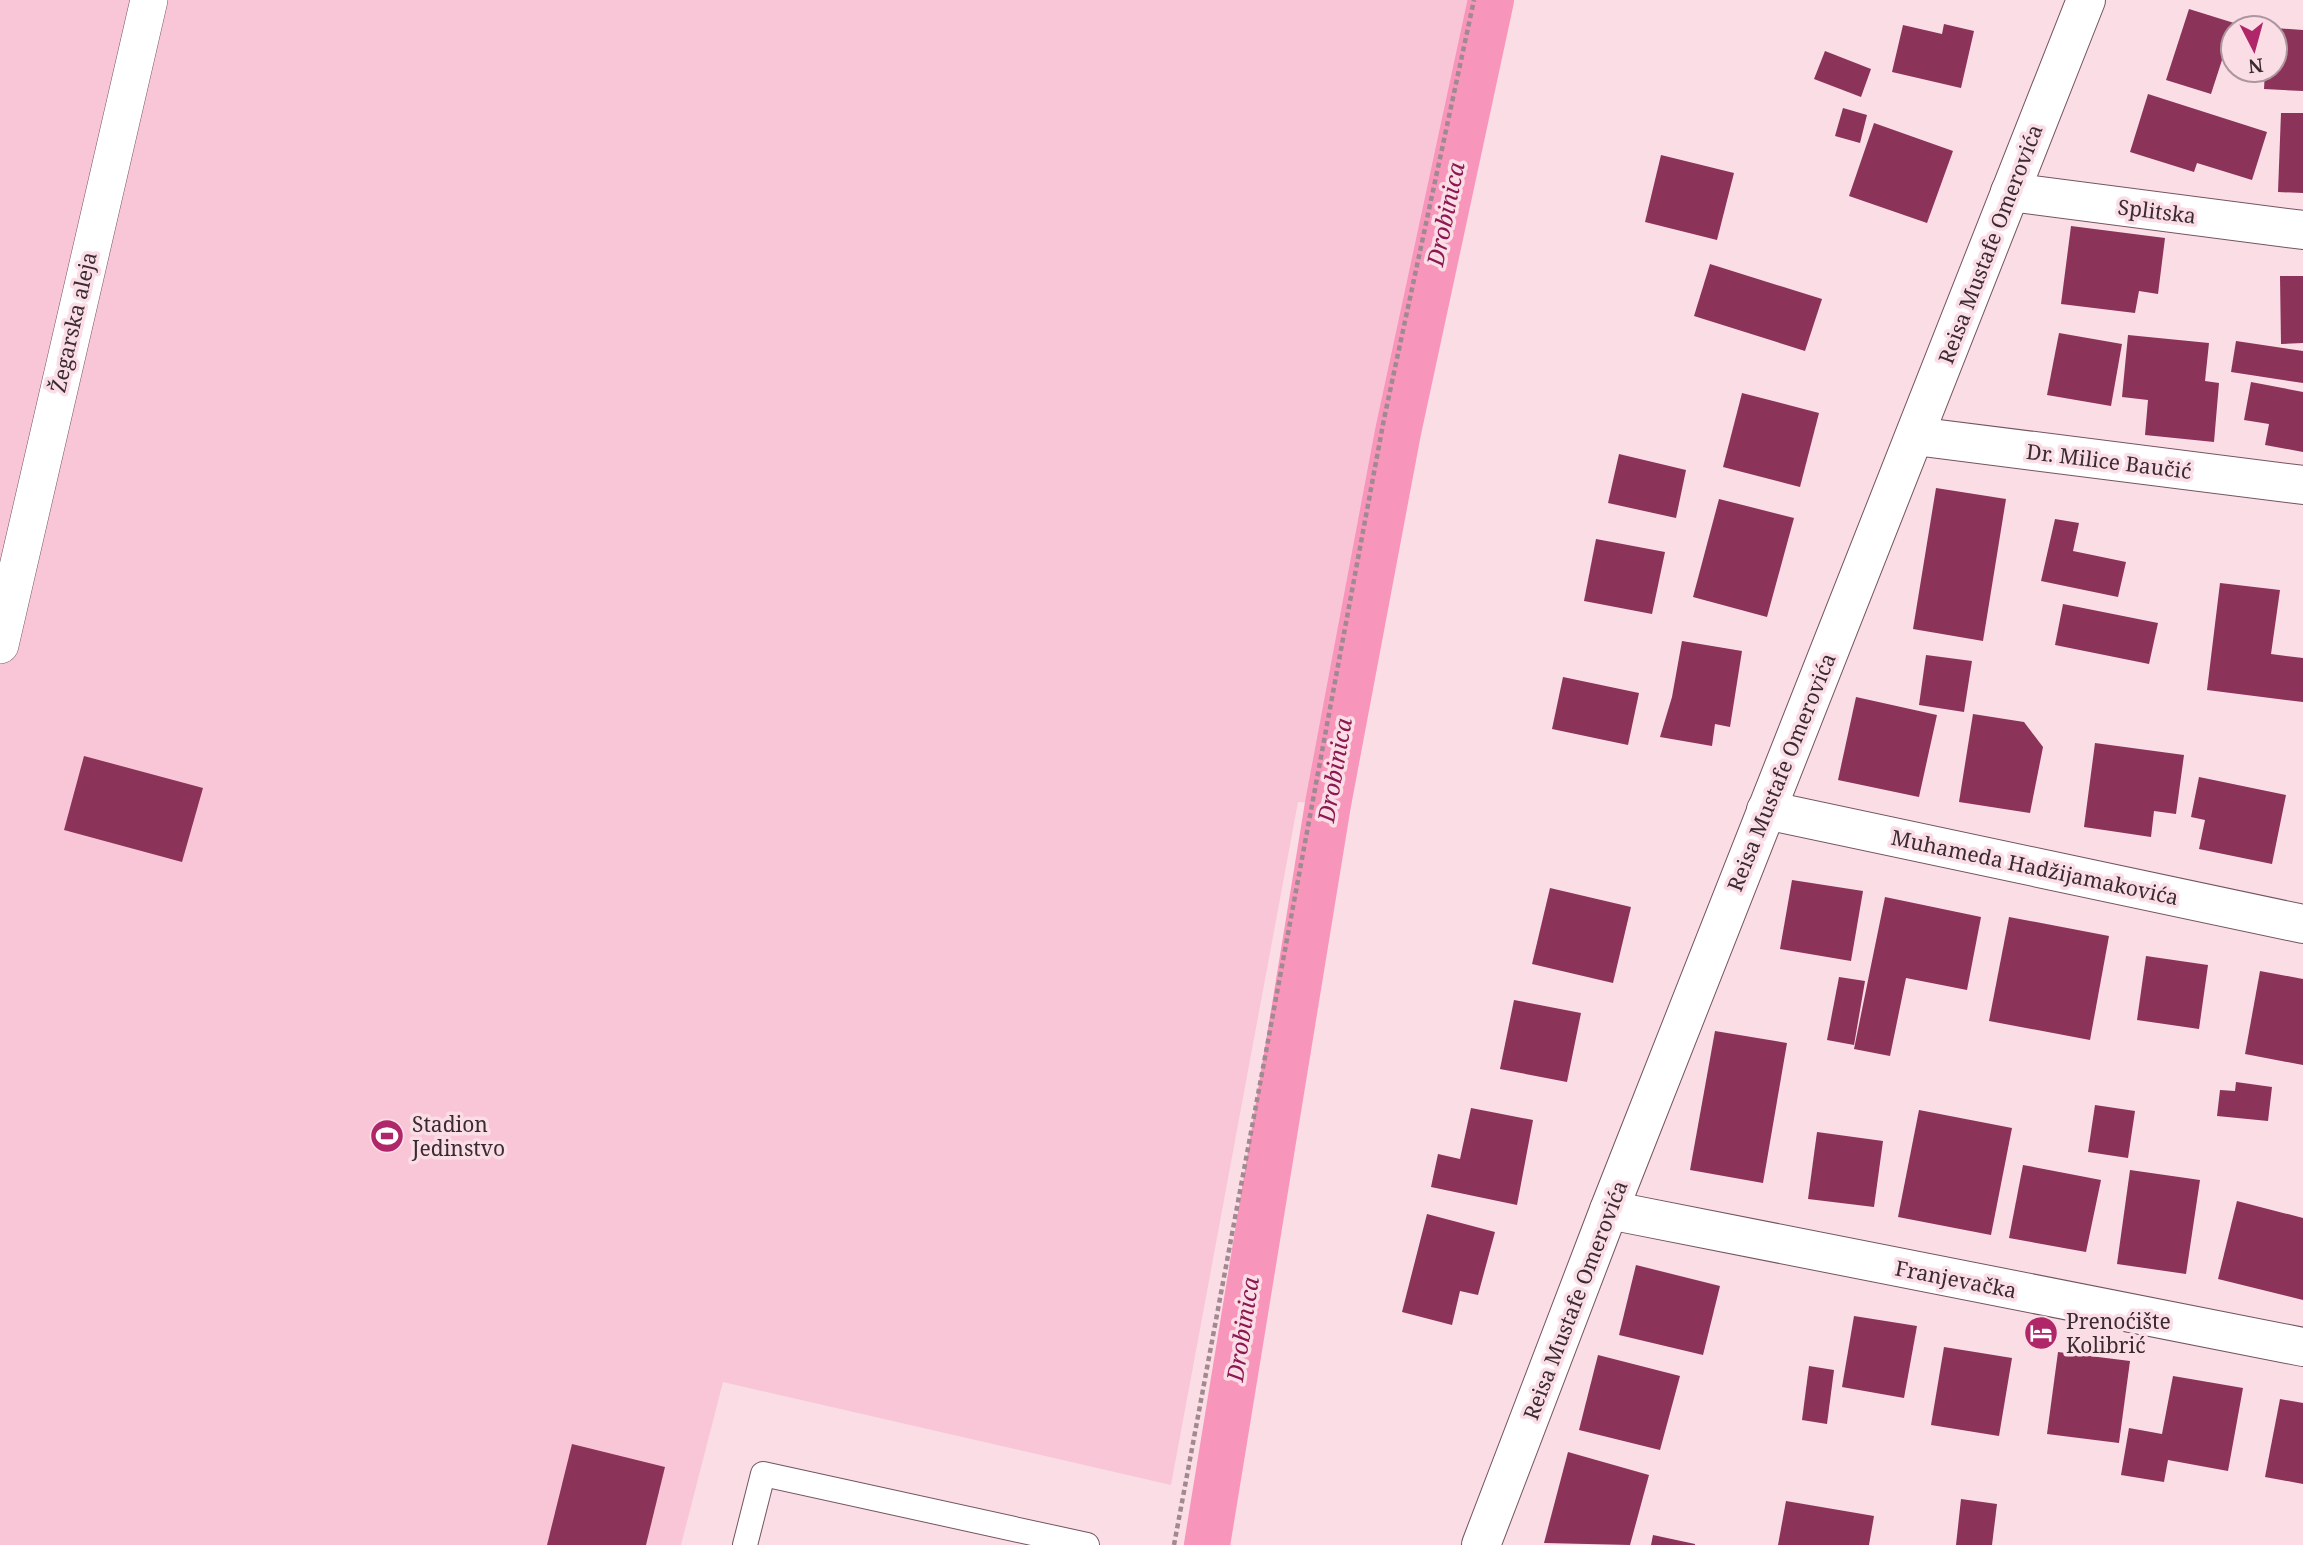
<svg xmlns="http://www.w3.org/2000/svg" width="2303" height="1545" font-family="'Noto Serif',serif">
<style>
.green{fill:#f9c6d7}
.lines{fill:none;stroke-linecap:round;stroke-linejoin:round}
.canal{stroke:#f895ba;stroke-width:46}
.building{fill:#8b3359}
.service-casing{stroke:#73545f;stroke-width:26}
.pedestrian-casing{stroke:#73545f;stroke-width:38}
.minor-casing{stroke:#73545f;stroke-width:40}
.path{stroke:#a08990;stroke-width:4.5;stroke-dasharray:5 3.5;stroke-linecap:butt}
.service{stroke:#fff;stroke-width:24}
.pedestrian{stroke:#fff;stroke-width:37}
.minor{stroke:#fff;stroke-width:38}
.labels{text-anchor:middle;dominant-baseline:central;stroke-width:7;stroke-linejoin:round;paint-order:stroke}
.street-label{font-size:21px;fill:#392b30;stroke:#fbdde6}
.poi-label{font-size:21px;fill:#392b30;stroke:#fbdde6;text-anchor:start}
.water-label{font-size:23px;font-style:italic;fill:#8b1852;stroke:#fbdde6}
</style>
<rect width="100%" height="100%" fill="#fbdde6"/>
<path class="green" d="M 0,0 L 1492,0 L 1398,432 L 1328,804 L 1298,802 L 1171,1485 L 723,1382 L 681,1545 L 0,1545 Z"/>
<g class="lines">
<path class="canal" d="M 1207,1545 L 1328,804 L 1398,432 L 1491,0"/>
</g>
<g class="building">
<path d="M 2189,9 L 2234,23 L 2211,94 L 2166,80 Z"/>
<path d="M 1944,24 L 1974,31 L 1961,88 L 1892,72 L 1903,25 L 1942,34 Z"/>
<path d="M 2275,28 L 2303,30 L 2303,91 L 2264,89 L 2265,70 L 2275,70 Z"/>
<path d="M 1825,51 L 1871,69 L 1861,97 L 1814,79 Z"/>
<path d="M 2148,94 L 2267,132 L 2252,180 L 2197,163 L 2194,172 L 2130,152 Z"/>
<path d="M 1843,108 L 1867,115 L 1860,143 L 1835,136 Z"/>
<path d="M 2281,113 L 2303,113 L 2303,193 L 2278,192 Z"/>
<path d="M 1874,123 L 1953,151 L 1927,223 L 1849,196 Z"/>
<path d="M 1661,155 L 1734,173 L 1717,240 L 1645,222 Z"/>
<path d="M 2071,226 L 2165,238 L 2158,294 L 2139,291 L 2135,313 L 2061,304 Z"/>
<path d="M 1710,264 L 1822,299 L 1805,351 L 1694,316 Z"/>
<path d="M 2280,276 L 2303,276 L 2303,343 L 2281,344 Z"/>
<path d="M 2059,333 L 2122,344 L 2111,406 L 2047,395 Z"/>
<path d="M 2128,335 L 2209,343 L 2205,381 L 2219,383 L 2214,442 L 2145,435 L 2148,400 L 2122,397 Z"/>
<path d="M 2236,341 L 2303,351 L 2303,383 L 2231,372 Z"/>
<path d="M 2251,382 L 2303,392 L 2303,452 L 2265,445 L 2269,424 L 2244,420 Z"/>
<path d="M 1742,393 L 1819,413 L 1800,487 L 1723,467 Z"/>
<path d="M 1619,454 L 1686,470 L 1676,518 L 1608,503 Z"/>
<path d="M 1936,488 L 2006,499 L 1983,641 L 1913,629 Z"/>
<path d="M 1719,499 L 1794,518 L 1767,617 L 1693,597 Z"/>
<path d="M 2055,519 L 2079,523 L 2073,551 L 2126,562 L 2118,597 L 2041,581 Z"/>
<path d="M 1596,539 L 1665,552 L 1652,614 L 1584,601 Z"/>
<path d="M 2220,583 L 2280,590 L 2271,654 L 2303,658 L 2303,702 L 2207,690 Z"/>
<path d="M 2063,604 L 2158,623 L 2149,664 L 2055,645 Z"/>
<path d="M 1682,641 L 1742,651 L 1730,727 L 1715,724 L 1712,746 L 1660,737 L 1672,697 Z"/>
<path d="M 1926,655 L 1972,661 L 1964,712 L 1919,705 Z"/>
<path d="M 1563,677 L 1639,693 L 1628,745 L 1552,729 Z"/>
<path d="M 1856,697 L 1937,715 L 1919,797 L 1838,780 Z"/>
<path d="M 1973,714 L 2024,722 L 2043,747 L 2030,813 L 1959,802 Z"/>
<path d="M 2095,743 L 2184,755 L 2176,814 L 2154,811 L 2151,837 L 2084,827 Z"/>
<path d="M 84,756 L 203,788 L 182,862 L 64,830 Z"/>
<path d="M 2199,777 L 2286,795 L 2272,864 L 2199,849 L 2205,820 L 2191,817 Z"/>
<path d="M 1792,880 L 1863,891 L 1851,961 L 1780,949 Z"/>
<path d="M 1550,888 L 1631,907 L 1613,983 L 1532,964 Z"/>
<path d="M 1885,897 L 1981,917 L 1967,990 L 1906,978 L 1890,1056 L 1854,1049 Z"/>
<path d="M 2009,917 L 2109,936 L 2090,1040 L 1989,1021 Z"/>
<path d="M 2146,956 L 2208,965 L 2199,1029 L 2137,1020 Z"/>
<path d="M 2260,971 L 2303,979 L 2303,1065 L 2245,1054 Z"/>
<path d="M 1839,977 L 1865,981 L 1854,1045 L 1827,1040 Z"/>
<path d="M 1514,1000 L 1581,1013 L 1567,1082 L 1500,1069 Z"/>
<path d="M 1715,1031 L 1787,1043 L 1763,1183 L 1690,1170 Z"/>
<path d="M 2236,1082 L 2272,1087 L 2268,1121 L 2217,1116 L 2220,1090 L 2235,1091 Z"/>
<path d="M 2095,1105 L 2135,1111 L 2128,1158 L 2088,1152 Z"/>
<path d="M 1471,1108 L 1533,1120 L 1517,1205 L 1431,1187 L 1438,1154 L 1460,1159 Z"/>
<path d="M 1919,1110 L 2012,1128 L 1991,1235 L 1898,1217 Z"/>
<path d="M 1817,1132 L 1883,1141 L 1874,1207 L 1808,1199 Z"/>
<path d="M 2023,1165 L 2101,1180 L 2086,1252 L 2009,1238 Z"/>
<path d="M 2130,1170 L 2200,1180 L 2186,1274 L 2117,1264 Z"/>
<path d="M 2237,1201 L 2303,1218 L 2303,1300 L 2218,1279 Z"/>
<path d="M 1427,1214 L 1495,1232 L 1478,1295 L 1460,1291 L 1452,1325 L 1402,1312 Z"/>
<path d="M 1636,1265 L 1720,1286 L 1703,1355 L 1619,1335 Z"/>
<path d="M 1854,1316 L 1917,1326 L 1904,1398 L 1842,1387 Z"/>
<path d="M 1944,1347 L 2012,1358 L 1999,1436 L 1931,1425 Z"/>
<path d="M 2058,1352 L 2130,1361 L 2119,1443 L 2047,1434 Z"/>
<path d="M 1598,1355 L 1680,1376 L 1660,1450 L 1579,1430 Z"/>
<path d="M 1809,1366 L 1834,1370 L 1827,1424 L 1802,1420 Z"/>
<path d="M 2173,1376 L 2243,1388 L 2228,1471 L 2168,1460 L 2164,1482 L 2121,1475 L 2129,1428 L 2162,1434 Z"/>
<path d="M 2280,1399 L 2303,1403 L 2303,1484 L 2265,1477 Z"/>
<path d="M 572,1444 L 665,1467 L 646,1545 L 547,1545 Z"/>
<path d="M 1568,1452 L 1649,1475 L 1630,1545 L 1544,1543 Z"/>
<path d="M 1961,1499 L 1997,1504 L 1992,1545 L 1956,1545 Z"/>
<path d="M 1786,1501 L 1874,1516 L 1869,1545 L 1778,1545 Z"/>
<path d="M 1653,1535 L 1695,1544 L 1695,1545 L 1651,1545 Z"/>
</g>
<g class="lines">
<g class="service-casing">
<path id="service" d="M 745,1545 L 763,1474 L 1087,1545"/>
</g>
<g class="pedestrian-casing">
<path id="pedestrian" d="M 0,645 L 149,0"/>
</g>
<g class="minor-casing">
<g id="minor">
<path d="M 2010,192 L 2303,230"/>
<path d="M 1915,436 L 2303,485"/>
<path d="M 1766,810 L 2303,924"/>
<path d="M 1609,1210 L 2303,1347"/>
<path d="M 1481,1545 L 1609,1210 L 2086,0"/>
</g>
</g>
<path class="path" d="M 1174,1545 L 1384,419 L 1474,0"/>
<use href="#service" class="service"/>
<use href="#pedestrian" class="pedestrian"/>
<use href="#minor" class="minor"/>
</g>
<defs>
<g id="stadium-disc" transform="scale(1.75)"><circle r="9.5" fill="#af2669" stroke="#fbdde6"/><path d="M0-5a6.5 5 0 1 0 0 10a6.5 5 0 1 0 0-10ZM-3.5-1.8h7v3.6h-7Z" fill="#fff"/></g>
<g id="hotel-disc" transform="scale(1.75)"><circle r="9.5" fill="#af2669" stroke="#fbdde6"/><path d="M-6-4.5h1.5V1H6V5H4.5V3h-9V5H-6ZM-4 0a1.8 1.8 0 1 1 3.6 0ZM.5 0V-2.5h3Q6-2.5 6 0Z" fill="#fff"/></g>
</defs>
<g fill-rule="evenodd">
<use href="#stadium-disc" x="387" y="1136"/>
<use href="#hotel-disc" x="2041" y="1333"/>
</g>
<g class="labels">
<g class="street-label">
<text transform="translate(2157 211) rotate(7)">Splitska</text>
<text transform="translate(1990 244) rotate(-69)">Reisa Mustafe Omerovića</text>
<text transform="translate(73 322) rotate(-77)">Žegarska aleja</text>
<text transform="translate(2109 461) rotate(7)">Dr. Milice Baučić</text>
<text transform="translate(1781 772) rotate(-68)">Reisa Mustafe Omerovića</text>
<text transform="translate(2035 867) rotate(12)">Muhameda Hadžijamakovića</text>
<text transform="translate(1956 1279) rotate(11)">Franjevačka</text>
<text transform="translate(1575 1300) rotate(-69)">Reisa Mustafe Omerovića</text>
</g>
<g class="poi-label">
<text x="412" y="1124">Stadion<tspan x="412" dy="24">Jedinstvo</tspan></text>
<text x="2066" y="1321">Prenoćište<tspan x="2066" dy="24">Kolibrić</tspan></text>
</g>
<g class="water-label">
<text transform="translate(1445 214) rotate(-78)">Drobinica</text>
<text transform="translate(1334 770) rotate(-80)">Drobinica</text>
<text transform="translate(1242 1329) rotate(-81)">Drobinica</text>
</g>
</g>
<g transform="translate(2254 49) rotate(174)"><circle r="33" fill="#fbdde6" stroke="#ad969d" stroke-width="2"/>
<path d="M0-5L12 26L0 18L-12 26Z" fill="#af2669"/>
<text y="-10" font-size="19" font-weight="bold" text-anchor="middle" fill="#392b30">N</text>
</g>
</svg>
